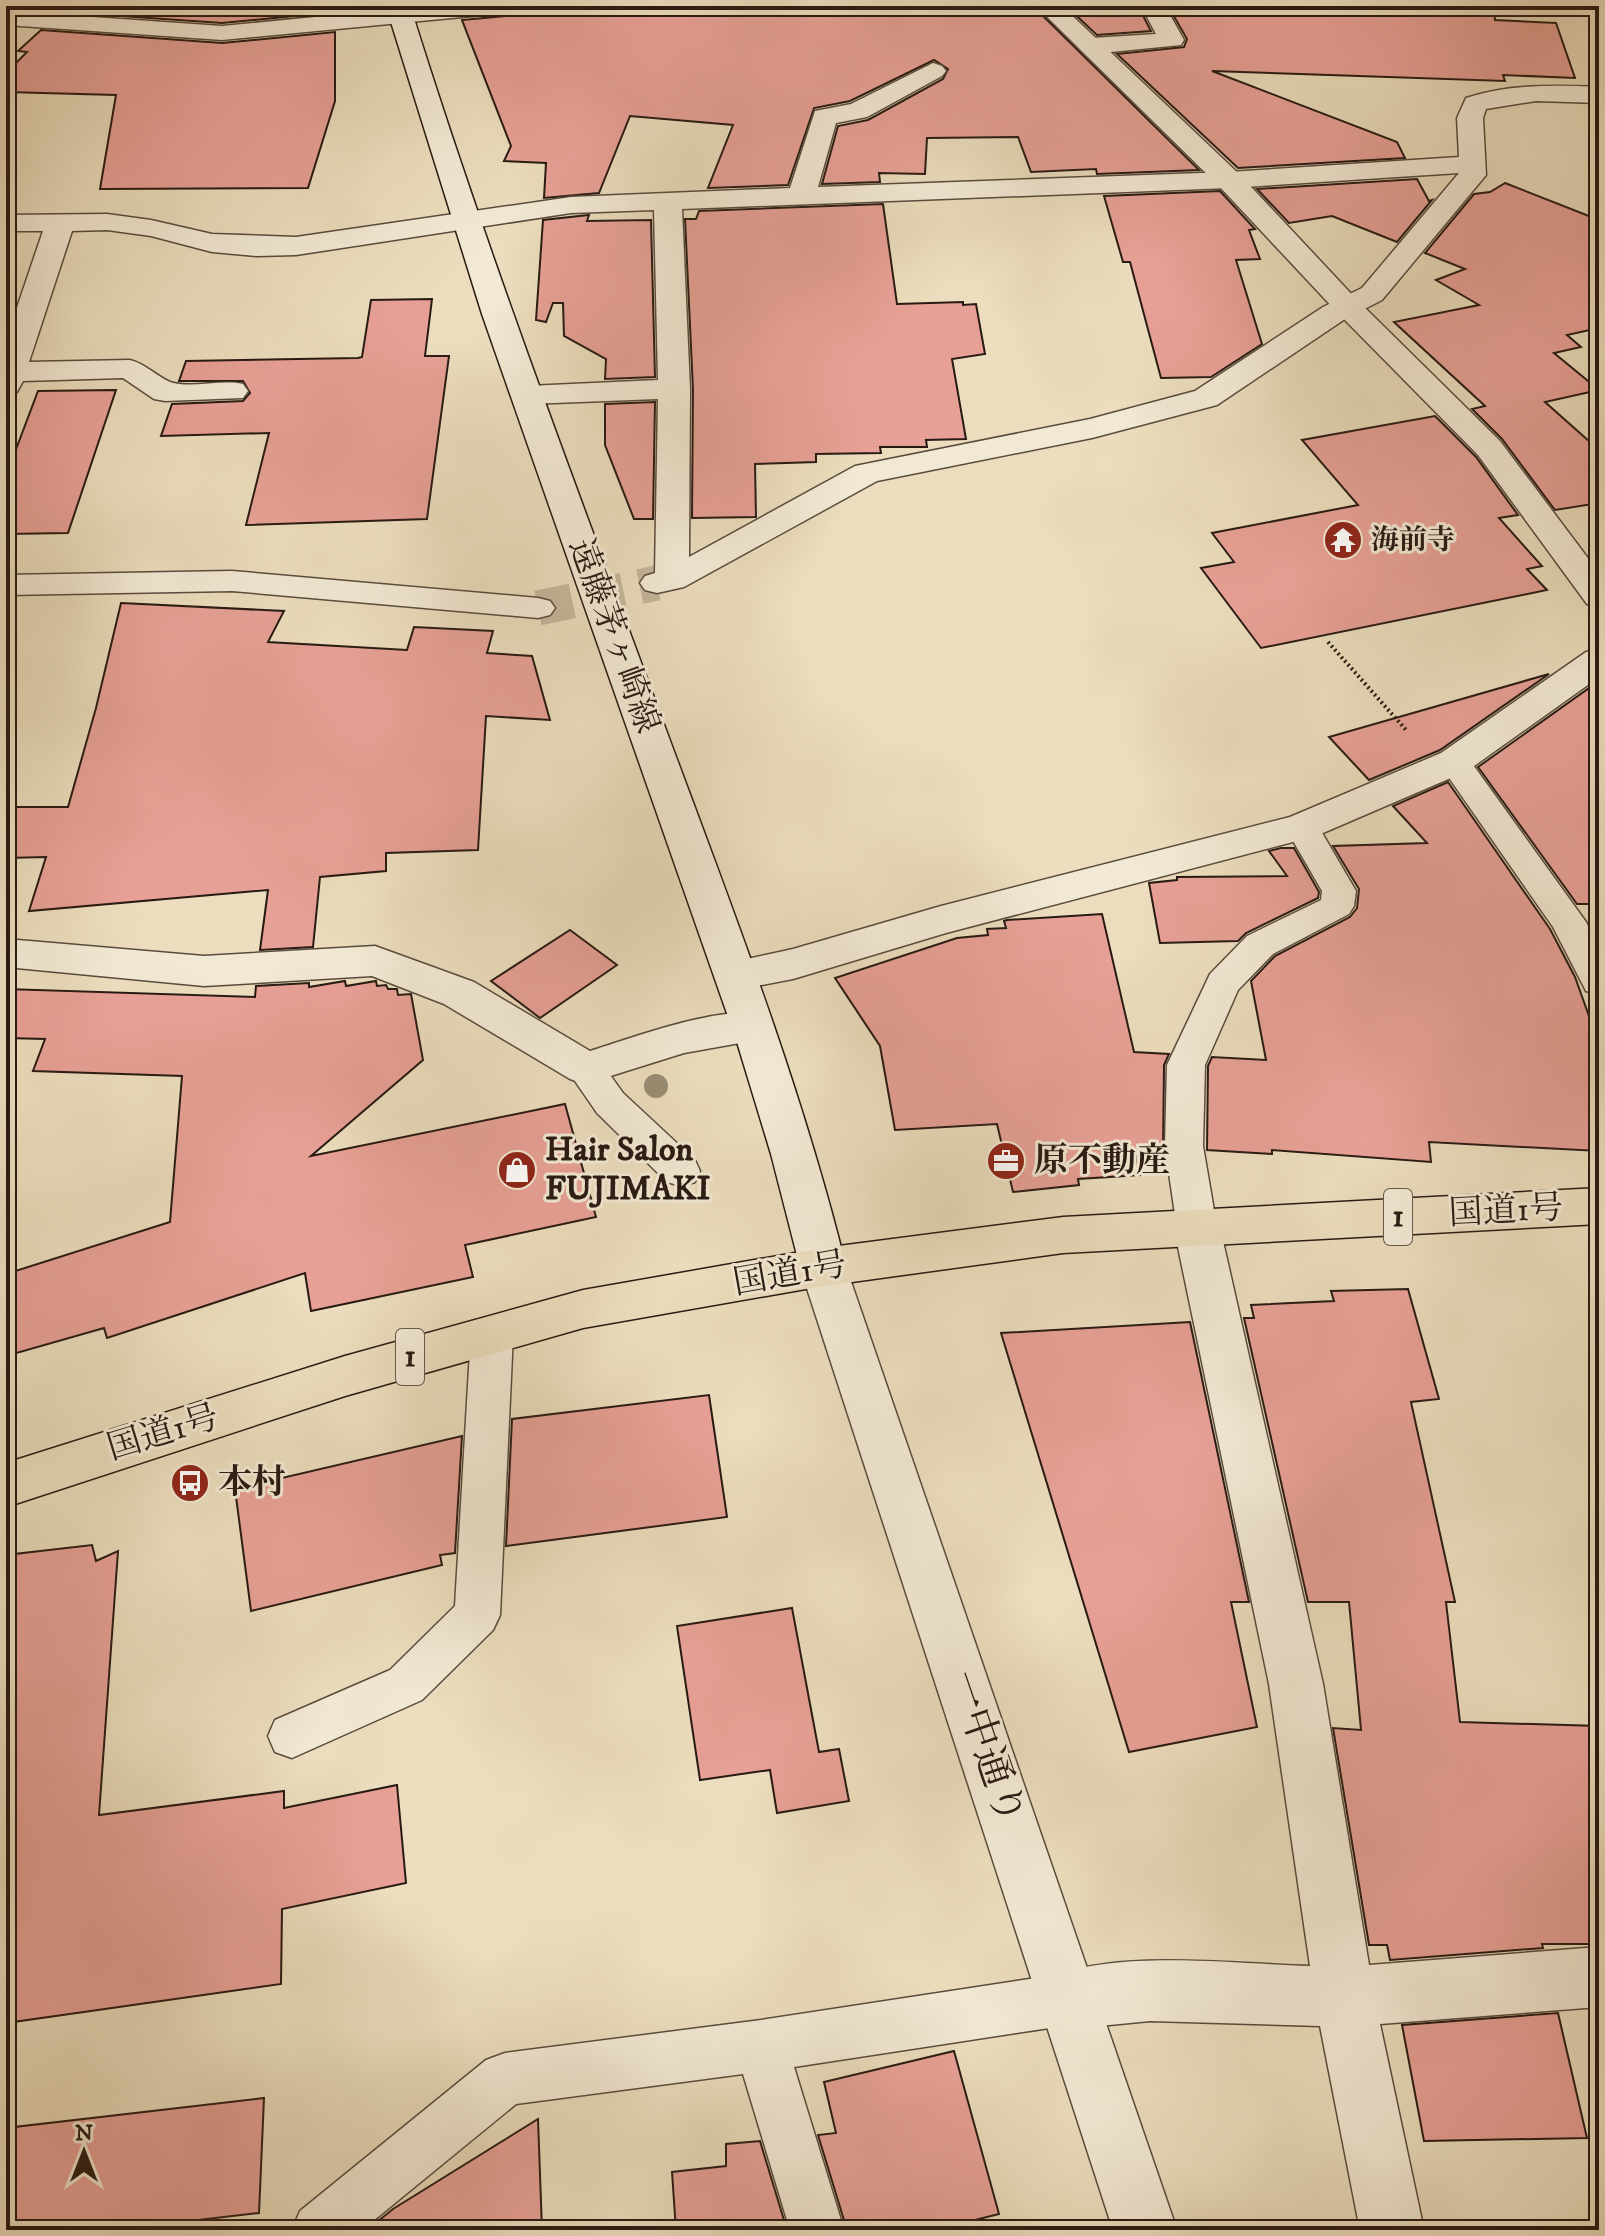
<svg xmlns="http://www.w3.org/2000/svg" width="1605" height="2236" font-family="'IM FELL DW Pica','Noto Serif JP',serif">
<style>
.building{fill:#e7a096;stroke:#281a13;stroke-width:2}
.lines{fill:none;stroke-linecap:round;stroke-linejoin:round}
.minor-tunnel{stroke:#c4b69b;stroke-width:35;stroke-dasharray:35 17;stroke-linecap:butt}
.service-casing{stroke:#594b3e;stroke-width:3}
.minor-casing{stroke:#594b3e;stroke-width:3}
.tertiary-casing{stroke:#594b3e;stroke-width:3}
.secondary-casing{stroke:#281a13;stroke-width:3}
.trunk-casing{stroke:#281a13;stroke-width:3}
.path{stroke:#281a13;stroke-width:4;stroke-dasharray:2 3;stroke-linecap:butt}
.service{fill:#f2e9d4;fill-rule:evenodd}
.minor{fill:#f2e9d4;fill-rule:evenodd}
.tertiary{fill:#f2e9d4;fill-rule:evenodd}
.secondary{fill:#f2e9d4;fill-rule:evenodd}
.trunk{fill:#ebddbd;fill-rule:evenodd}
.tree{fill:#978d74}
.labels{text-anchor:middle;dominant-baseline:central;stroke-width:6;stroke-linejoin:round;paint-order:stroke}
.far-poi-label{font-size:28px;font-weight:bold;fill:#281a13;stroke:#f2e9d4;text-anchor:start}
.shield{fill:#f2e9d4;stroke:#65584d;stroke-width:2}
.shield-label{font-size:32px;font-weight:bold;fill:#281a13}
.street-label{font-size:34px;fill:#281a13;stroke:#f2e9d4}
.poi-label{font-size:34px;font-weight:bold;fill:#281a13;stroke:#f2e9d4;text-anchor:start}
.near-street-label{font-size:40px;fill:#281a13;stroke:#f2e9d4}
</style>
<rect width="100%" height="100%" fill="#ebddbd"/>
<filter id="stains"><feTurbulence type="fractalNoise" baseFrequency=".0025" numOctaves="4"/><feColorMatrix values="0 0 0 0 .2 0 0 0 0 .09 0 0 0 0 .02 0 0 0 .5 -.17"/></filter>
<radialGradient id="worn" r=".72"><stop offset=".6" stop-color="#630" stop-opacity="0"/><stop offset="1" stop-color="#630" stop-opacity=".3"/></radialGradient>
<g class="building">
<path d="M 68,6 L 335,6 L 335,12 L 222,23 L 61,12 Z"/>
<path d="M 607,6 L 1033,6 L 1199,170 L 1097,174 L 1096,169 L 1031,172 L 1018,137 L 927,138 L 925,174 L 879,173 L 880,182 L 822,184 L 838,126 L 868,120 L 943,79 L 948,69 L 934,60 L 850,101 L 814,108 L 788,185 L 708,188 L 733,125 L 630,116 L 599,193 L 544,198 L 546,163 L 504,161 L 511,146 L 462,20 L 505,16 L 517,10 Z"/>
<path d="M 1066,6 L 1138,6 L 1151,31 L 1097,35 Z"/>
<path d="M 1168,6 L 1319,6 L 1325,15 L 1343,15 L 1349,6 L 1494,6 L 1495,20 L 1556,23 L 1575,78 L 1503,75 L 1505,81 L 1212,71 L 1397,142 L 1405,158 L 1238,168 L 1117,54 L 1184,47 L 1187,39 Z"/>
<path d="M 41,30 L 222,43 L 335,32 L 335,101 L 308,188 L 100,189 L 116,95 L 6,92 L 6,73 L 27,52 L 18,51 Z"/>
<path d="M 1417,179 L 1429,201 L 1432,200 L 1397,242 L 1332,216 L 1289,223 L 1257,189 Z"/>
<path d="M 1505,183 L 1599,220 L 1599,328 L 1567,335 L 1581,347 L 1554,353 L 1599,390 L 1545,402 L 1599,450 L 1599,503 L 1555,510 L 1502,439 L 1472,409 L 1485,406 L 1394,322 L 1479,305 L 1436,280 L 1465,269 L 1425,253 L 1474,194 L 1490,192 Z"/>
<path d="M 1220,191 L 1255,229 L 1249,230 L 1260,259 L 1236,260 L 1262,344 L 1211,377 L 1161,378 L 1130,262 L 1123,262 L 1104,196 Z"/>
<path d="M 883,204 L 897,304 L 963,302 L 963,305 L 976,304 L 985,354 L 952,359 L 966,439 L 926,440 L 927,447 L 880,447 L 881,453 L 816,454 L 816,462 L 755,464 L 756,517 L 692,518 L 693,389 L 685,219 L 696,219 L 699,211 Z"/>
<path d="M 589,215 L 587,221 L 651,220 L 655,377 L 605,379 L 606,359 L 564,336 L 563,303 L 553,303 L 546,322 L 536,320 L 543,220 Z"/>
<path d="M 432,299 L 425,356 L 449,356 L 427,519 L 246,525 L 269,433 L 161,436 L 172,404 L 243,401 L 250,393 L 243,381 L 179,381 L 186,361 L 358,358 L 362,357 L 371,300 Z"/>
<path d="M 116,390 L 68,533 L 6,534 L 6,476 L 38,391 Z"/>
<path d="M 655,402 L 653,519 L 634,519 L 605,445 L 605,404 Z"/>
<path d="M 1435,416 L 1476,457 L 1518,515 L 1499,518 L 1542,566 L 1527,569 L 1547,590 L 1261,648 L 1201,568 L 1234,562 L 1212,533 L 1358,505 L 1302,440 Z"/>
<path d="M 121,603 L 284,611 L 268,642 L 407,650 L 414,627 L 493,631 L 487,653 L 532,656 L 550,720 L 486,716 L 478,850 L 386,853 L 386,871 L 320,877 L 313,947 L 260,950 L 268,890 L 29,911 L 46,857 L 6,858 L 6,807 L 68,807 L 96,708 Z"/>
<path d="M 1549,674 L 1440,750 L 1369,780 L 1329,737 Z"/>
<path d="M 1599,681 L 1599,904 L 1577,904 L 1478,767 Z"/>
<path d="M 1448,782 L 1550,929 L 1575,977 L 1599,1044 L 1599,1151 L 1429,1142 L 1431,1162 L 1272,1150 L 1272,1154 L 1207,1150 L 1208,1066 L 1212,1057 L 1266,1060 L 1251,981 L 1275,956 L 1350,917 L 1357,908 L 1359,889 L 1333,846 L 1427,843 L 1393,806 Z"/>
<path d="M 1281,848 L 1294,848 L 1319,892 L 1318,898 L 1246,933 L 1238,941 L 1160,943 L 1149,883 L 1177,880 L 1177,877 L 1287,876 L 1269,851 Z"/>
<path d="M 1102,914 L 1134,1052 L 1169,1054 L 1164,1065 L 1163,1153 L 1136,1156 L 1140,1175 L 1078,1179 L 1079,1185 L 1013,1192 L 997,1124 L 895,1130 L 880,1046 L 835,978 L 957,938 L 988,935 L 987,929 L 1006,928 L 1004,921 L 1007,920 Z"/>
<path d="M 570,930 L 617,965 L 540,1018 L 491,981 Z"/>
<path d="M 345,981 L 346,986 L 376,981 L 377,986 L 386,985 L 388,989 L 397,989 L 398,995 L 411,994 L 423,1060 L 311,1156 L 565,1104 L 596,1217 L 465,1245 L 473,1277 L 311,1311 L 305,1273 L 107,1338 L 104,1328 L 6,1356 L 6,1274 L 170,1222 L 182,1076 L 33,1071 L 45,1039 L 6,1038 L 6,989 L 255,997 L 256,986 L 309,983 L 309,987 Z"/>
<path d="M 1408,1289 L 1439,1399 L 1411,1402 L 1455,1602 L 1446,1602 L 1460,1722 L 1599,1726 L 1599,1944 L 1542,1944 L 1543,1948 L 1390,1960 L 1387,1945 L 1369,1945 L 1333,1728 L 1361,1730 L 1349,1602 L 1308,1602 L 1244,1318 L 1254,1318 L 1251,1305 L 1334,1301 L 1331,1291 Z"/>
<path d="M 1190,1322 L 1249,1602 L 1231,1602 L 1257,1727 L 1129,1752 L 1001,1333 Z"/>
<path d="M 709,1395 L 727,1517 L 506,1546 L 512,1419 Z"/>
<path d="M 462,1436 L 455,1553 L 440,1555 L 442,1565 L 251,1611 L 235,1489 Z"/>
<path d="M 92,1545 L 96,1561 L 118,1551 L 99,1815 L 284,1791 L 284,1808 L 397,1785 L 406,1883 L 282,1909 L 281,1984 L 6,2023 L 6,1555 Z"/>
<path d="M 792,1608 L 819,1752 L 839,1749 L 849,1801 L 777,1813 L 770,1770 L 700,1780 L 677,1626 Z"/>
<path d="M 1558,2013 L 1587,2138 L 1424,2141 L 1402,2025 Z"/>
<path d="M 954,2051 L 999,2214 L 935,2230 L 847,2230 L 818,2135 L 836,2133 L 824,2082 Z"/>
<path d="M 264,2098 L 259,2213 L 112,2230 L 6,2230 L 6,2128 Z"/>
<path d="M 538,2119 L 542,2230 L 367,2230 L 393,2209 Z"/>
<path d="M 760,2141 L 787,2230 L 676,2230 L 672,2172 L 726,2166 L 726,2144 Z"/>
</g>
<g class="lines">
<path class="minor-tunnel" d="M 538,608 L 657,583"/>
<g class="service-casing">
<g id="service">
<path d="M 1454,751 L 1466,755 L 1586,922 L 1599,948 L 1599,995 L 1586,991 L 1553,927 L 1438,762 L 1442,755 Z"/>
<path d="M 1302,816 L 1314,819 L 1356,891 L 1354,906 L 1349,914 L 1273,954 L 1238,990 L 1205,1065 L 1203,1146 L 1217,1228 L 1211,1239 L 1197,1244 L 1183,1239 L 1177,1228 L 1165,1146 L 1167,1065 L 1210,974 L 1247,936 L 1321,900 L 1322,891 L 1285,827 L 1290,819 Z"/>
<path d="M 585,1054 L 598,1058 L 623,1093 L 695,1160 L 700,1171 L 695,1182 L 681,1186 L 667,1182 L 597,1113 L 566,1068 L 572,1058 Z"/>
<path d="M 492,1317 L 507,1322 L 513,1334 L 500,1615 L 493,1630 L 422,1700 L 292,1758 L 275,1752 L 268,1736 L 275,1720 L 390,1670 L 455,1606 L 471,1334 L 477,1322 Z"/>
<path d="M 1069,1973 L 1087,1981 L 1095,1999 L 1087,2017 L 1069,2025 L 794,2067 L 844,2230 L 790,2230 L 743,2074 L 516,2104 L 362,2230 L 292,2230 L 300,2211 L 486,2060 L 505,2053 L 761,2020 Z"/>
</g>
</g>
<g class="minor-casing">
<g id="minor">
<path d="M 427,6 L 516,6 L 513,11 L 504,13 L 222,40 L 6,25 L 6,11 L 222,26 Z"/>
<path d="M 1141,6 L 1165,6 L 1184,40 L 1181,45 L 1091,54 L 1082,51 L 1078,46 L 1082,41 L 1091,38 L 1156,34 Z"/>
<path d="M 1322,6 L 1346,6 L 1346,7 L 1343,12 L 1325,12 Z"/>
<path d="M 933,63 L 942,66 L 946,71 L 942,76 L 867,117 L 836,123 L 818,187 L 1229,172 L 1459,157 L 1457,118 L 1466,98 C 1510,84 1553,85 1599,87 L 1599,103 L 1536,101 L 1486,109 L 1483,118 L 1486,175 L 1382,300 L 1345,319 L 1217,405 L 1092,438 L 877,481 L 684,587 L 657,593 L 645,590 L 640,583 L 645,576 L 655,573 L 658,399 L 528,404 L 517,402 L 512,395 L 517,388 L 528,386 L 658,380 L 654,210 L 571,213 L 296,255 L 257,256 L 212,252 L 151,236 L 107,230 L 72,231 L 29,362 L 130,360 C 146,364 156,376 170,382 C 190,389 221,379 243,384 L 248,391 L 243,398 L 165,401 L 154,399 L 123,378 L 23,381 L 17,392 L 6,394 L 6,340 L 43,231 L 6,231 L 6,215 L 107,214 L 151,220 L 212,234 L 296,237 L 571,197 L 790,188 L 815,111 L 851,104 ZM 1459,173 L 1362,288 L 1323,307 L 1195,391 L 1090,419 L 855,466 L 689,557 L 690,389 L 682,209 L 1229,188 Z"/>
<path d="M 232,571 L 538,598 L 550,601 L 555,608 L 550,615 L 538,618 L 232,591 L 6,595 L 6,575 Z"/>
<path d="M 1599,649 L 1599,677 L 1467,771 L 1316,836 L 946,933 L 793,979 L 735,990 L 720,985 L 714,975 L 720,965 L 793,949 L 941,906 L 1290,817 L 1441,753 L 1586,652 Z"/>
<path d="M 6,939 L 204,956 L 375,946 L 474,982 L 590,1051 C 635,1037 724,1003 768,1016 L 774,1027 L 768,1038 L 684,1053 L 585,1084 L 570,1079 L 444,1004 L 372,976 L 204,986 L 6,967 Z"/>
<path d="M 1197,1210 L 1213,1215 L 1220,1228 L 1323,1684 L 1369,1965 L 1599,1947 L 1599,2007 L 1380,2024 L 1424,2230 L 1360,2230 L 1320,2026 L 1150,2021 L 1069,2029 L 1048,2020 L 1039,1999 L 1048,1978 C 1118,1949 1234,1964 1310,1966 L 1269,1684 L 1174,1228 L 1181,1215 Z"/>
</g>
</g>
<g class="tertiary-casing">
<g id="tertiary">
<path d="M 1036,6 L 1062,6 L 1239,174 L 1357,300 L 1500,441 L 1599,573 L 1599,607 L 1587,604 L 1478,455 L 1337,312 L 1219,186 Z"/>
<path d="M 823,1248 L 839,1254 L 846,1267 L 1177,2230 L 1113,2230 L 800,1267 L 807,1254 Z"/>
</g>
</g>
<g class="secondary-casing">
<path id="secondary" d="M 386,6 L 410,6 C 488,256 581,500 672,746 C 736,918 802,1089 846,1267 L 839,1280 L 823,1286 L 807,1280 L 800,1267 L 771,1154 L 737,1042 L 482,314 Z"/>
</g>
<g class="trunk-casing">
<path id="trunk" d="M 1599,1188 L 1599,1224 L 1063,1253 L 823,1286 L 583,1328 L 345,1396 L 6,1507 L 6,1463 L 345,1356 L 583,1290 L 823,1248 L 1063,1217 Z"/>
</g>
<path class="path" d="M 1328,642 L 1407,731"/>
<use href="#service" class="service"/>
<use href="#minor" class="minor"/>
<use href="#tertiary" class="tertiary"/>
<use href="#secondary" class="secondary"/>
<use href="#trunk" class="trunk"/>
</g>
<circle class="tree" cx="656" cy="1086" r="12"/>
<defs>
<g id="temple-disc" transform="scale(2)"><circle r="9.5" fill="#8f2418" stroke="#f2e9d4"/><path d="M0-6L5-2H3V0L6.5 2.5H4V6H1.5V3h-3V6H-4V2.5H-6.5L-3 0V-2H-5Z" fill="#fff"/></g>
<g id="office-disc" transform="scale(2)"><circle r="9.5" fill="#8f2418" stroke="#f2e9d4"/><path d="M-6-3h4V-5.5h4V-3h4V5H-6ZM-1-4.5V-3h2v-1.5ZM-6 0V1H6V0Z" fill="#fff"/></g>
<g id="shop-disc" transform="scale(2)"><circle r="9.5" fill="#8f2418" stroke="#f2e9d4"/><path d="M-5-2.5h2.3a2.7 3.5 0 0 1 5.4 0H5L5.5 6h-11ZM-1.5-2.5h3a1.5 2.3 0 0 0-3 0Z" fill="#fff"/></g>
<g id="bus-disc" transform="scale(2)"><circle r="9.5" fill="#8f2418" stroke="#f2e9d4"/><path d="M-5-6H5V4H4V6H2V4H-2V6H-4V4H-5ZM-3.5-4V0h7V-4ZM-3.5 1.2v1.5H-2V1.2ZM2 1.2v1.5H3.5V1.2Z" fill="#fff"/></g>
</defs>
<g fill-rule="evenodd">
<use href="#temple-disc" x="1343" y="540"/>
<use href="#office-disc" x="1006" y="1161"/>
<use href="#shop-disc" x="517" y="1170"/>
<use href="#bus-disc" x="190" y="1483"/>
</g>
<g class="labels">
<g class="far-poi-label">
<text x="1371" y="540">海前寺</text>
</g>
<g class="shield">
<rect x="1384" y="1189" width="28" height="56" rx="6"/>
<rect x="396" y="1329" width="28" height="56" rx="6"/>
</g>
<g class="shield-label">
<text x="1398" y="1217">1</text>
<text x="410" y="1357">1</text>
</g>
<g class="street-label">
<text transform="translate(614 636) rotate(70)">遠藤茅ヶ崎線</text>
<text transform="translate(1506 1211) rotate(-3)">国道1号</text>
<text transform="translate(790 1274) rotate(-10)">国道1号</text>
<text transform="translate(163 1433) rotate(-17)">国道1号</text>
</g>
<g class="poi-label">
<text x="545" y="1150">Hair Salon<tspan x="545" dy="39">FUJIMAKI</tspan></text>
<text x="1034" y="1161">原不動産</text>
<text x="218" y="1483">本村</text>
</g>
<g class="near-street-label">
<text transform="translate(985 1748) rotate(71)">一中通り</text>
</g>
</g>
<rect width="1605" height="2236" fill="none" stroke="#ebddbd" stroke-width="32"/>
<rect x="8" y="8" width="1589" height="2220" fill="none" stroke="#281a13" stroke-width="4"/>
<rect x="16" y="16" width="1573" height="2204" fill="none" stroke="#281a13" stroke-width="2"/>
<g transform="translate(84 2152)" stroke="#f2e9d4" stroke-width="6" paint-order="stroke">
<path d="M0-6L14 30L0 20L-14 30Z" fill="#281a13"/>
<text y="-12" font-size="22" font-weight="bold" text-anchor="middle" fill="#281a13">N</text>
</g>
<rect width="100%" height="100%" filter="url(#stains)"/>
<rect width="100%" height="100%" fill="url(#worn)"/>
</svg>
